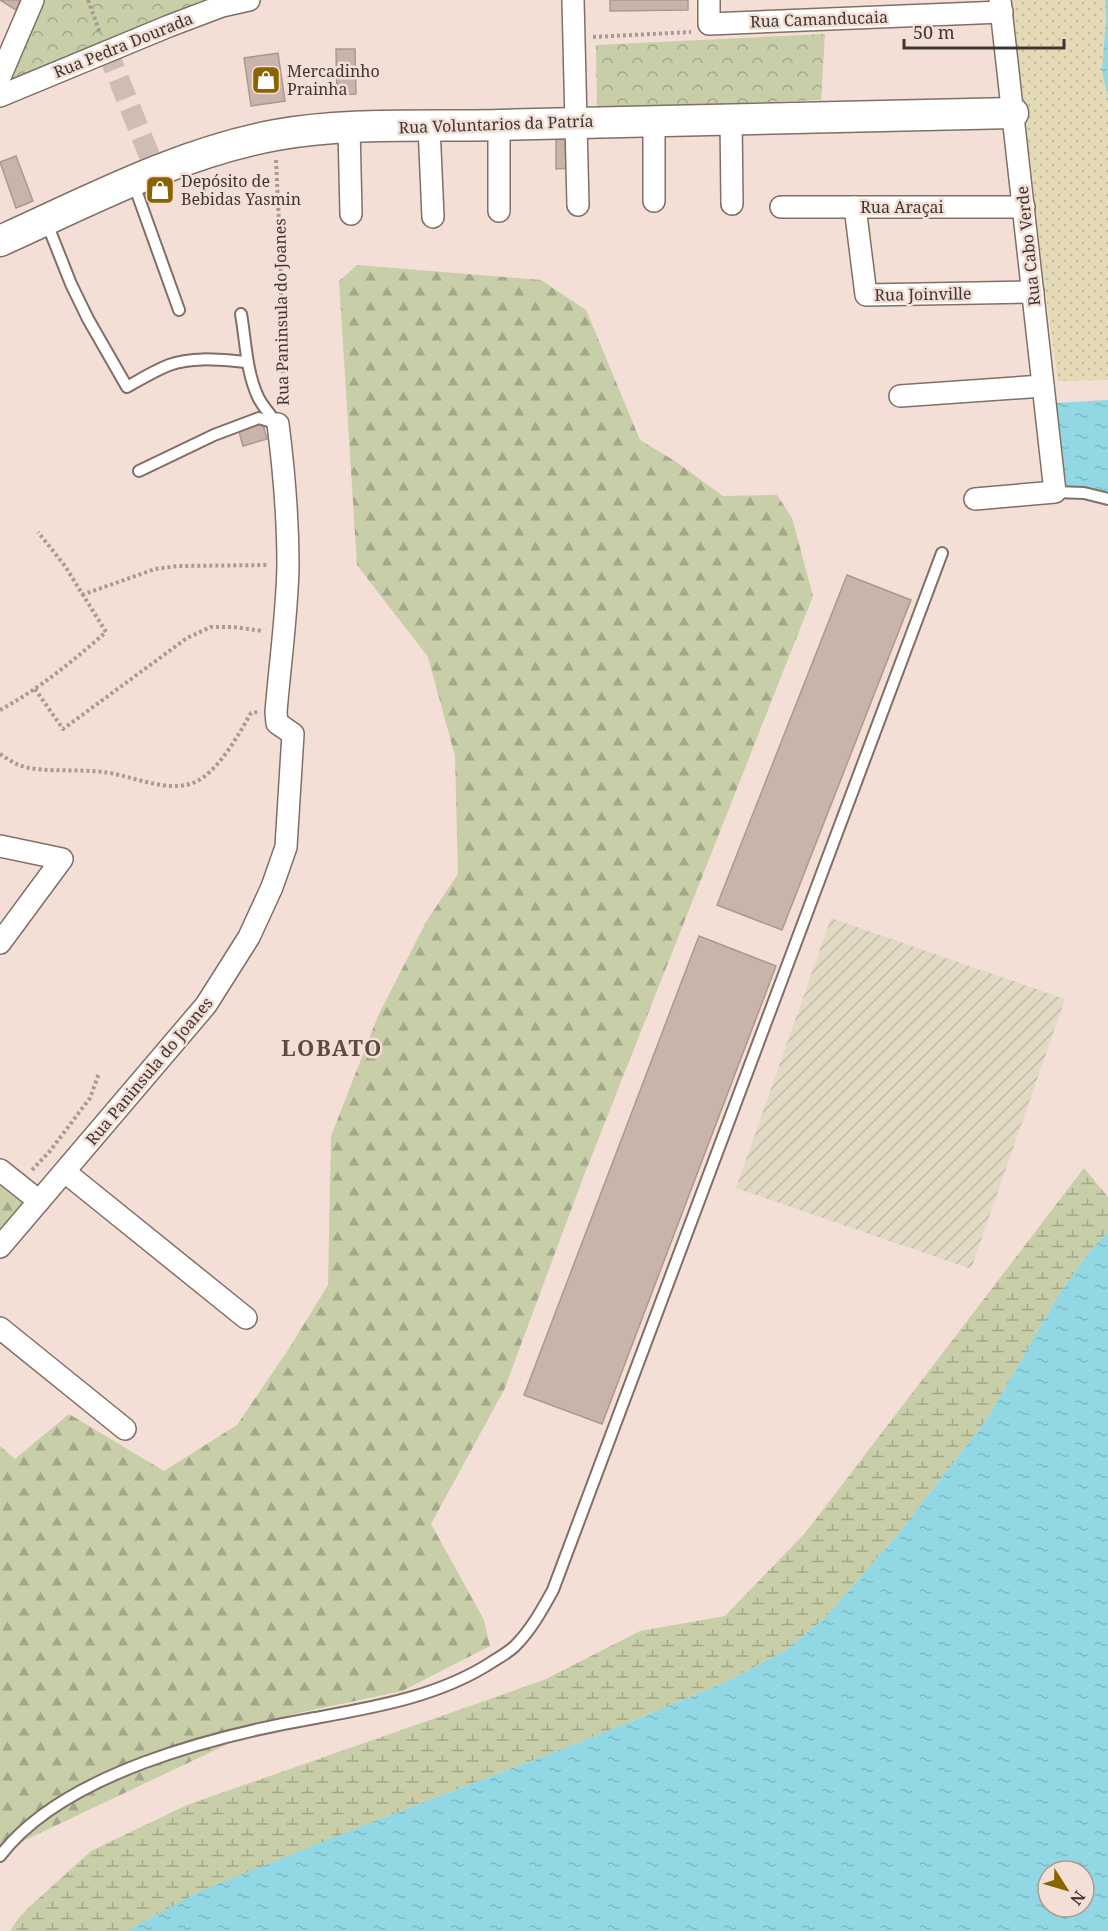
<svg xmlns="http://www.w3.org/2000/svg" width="1108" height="1931" font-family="'Noto Serif',serif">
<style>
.industrial{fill:url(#industrial-furrows)}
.forest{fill:url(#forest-firs)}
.wetland{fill:url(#wetland-marsh)}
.sand{fill:url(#sand-dots)}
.park{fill:url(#park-crowns)}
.water{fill:url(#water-ripples);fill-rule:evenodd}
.building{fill:#c8b4aa;stroke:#ab988e;stroke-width:1.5}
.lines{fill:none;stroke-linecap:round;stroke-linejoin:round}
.street-tunnel{stroke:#cfbdb4;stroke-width:21;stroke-dasharray:21 10;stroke-linecap:butt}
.lane-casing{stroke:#816f66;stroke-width:14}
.street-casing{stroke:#816f66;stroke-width:24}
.secondary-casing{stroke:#816f66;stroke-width:33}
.path{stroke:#a99a92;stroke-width:4;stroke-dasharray:3 3;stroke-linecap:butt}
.lane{stroke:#fff;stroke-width:10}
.street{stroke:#fff;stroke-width:21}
.secondary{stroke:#fff;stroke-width:30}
.labels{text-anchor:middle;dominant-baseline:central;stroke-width:5;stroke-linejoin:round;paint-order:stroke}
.street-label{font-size:16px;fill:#3e3632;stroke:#f3dfd5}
.poi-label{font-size:16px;fill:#3e3632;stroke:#f3dfd5;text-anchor:start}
.district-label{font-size:22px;font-weight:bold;letter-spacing:1.5px;fill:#5d4c43;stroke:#f3dfd5}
</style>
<defs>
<pattern id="industrial-furrows" width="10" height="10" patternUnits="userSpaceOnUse" patternTransform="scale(1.5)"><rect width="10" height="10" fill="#e2d9c4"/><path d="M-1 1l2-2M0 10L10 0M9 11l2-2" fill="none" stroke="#c3bba9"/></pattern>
<pattern id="forest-firs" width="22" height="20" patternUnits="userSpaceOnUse" patternTransform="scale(1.5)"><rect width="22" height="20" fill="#c7cea8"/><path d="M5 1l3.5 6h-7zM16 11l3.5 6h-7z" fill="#a3a889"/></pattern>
<pattern id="wetland-marsh" width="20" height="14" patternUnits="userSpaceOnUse" patternTransform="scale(1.5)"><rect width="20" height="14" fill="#c7cea8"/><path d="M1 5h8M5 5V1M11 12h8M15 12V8" fill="none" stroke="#a3a889"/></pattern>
<pattern id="sand-dots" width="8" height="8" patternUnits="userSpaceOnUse" patternTransform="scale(1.5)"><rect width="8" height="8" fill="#e4dab5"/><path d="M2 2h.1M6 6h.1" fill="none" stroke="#c5bc9c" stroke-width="1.8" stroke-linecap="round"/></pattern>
<pattern id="park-crowns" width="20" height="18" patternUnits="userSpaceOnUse" patternTransform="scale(1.5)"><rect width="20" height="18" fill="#c7cea8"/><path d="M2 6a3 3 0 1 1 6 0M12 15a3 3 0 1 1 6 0" fill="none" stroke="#a3a889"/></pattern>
<pattern id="water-ripples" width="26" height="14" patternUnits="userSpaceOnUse" patternTransform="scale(1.5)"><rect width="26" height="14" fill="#91d8e4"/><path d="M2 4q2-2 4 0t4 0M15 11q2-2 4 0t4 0" fill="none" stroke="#7ebac4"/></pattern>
</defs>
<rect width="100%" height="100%" fill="#f3dfd5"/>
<path class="industrial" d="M 831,918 L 1065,999 L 971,1269 L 736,1188 Z"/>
<g class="forest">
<path d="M 357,265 L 541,280 L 586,310 L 640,440 L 675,461 L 723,496 L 777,495 L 792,518 L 813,596 L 583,1178 L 504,1390 L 431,1524 L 484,1620 L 490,1646 L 402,1691 L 289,1715 L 0,1852 L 0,1446 L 15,1459 L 69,1414 L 164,1471 L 237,1425 L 290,1347 L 328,1285 L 331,1136 L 378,1016 L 426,922 L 458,874 L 455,756 L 428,657 L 357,565 L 339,281 Z"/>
<path d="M 0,1179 L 34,1205 L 0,1246 Z"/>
</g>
<path class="wetland" d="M 1084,1168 L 1108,1197 L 1108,1232 L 1090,1251 L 1059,1294 L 987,1419 L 898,1534 L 824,1619 L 784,1651 L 726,1682 L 588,1739 L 380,1819 L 203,1931 L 10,1931 L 18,1919 L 27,1909 L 91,1851 L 187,1805 L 544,1680 L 640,1631 L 725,1616 L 806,1532 Z"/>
<path class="sand" d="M 1012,0 L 1105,0 L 1106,19 L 1102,71 L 1108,98 L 1108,380 L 1058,381 L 1044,283 Z"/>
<g class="park">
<path d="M 39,0 L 214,0 L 3,85 Z"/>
<path d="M 825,34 L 821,100 L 597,109 L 596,45 Z"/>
</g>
<g class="water">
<path d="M 1105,0 L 1108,0 L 1108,98 L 1102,71 L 1106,19 Z"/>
<path d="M 1108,400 L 1108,492 L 1066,485 L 1055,403 Z"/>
<path d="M 1108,1232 L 1108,1931 L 127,1931 L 198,1892 L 380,1819 L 588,1739 L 726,1682 L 784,1651 L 824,1619 L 898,1534 L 987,1419 L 1059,1294 L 1090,1251 ZM 1048,1871 L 1084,1871 L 1084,1907 L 1048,1907 Z"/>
</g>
<g class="building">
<path d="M 0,0 L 21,0 L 16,10 Z"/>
<path d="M 610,0 L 688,0 L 688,10 L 610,11 Z"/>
<path d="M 336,49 L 355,49 L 356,94 L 337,95 Z"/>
<path d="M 278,53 L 285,101 L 251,106 L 244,58 Z"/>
<path d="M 556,132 L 574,132 L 574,168 L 556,169 Z"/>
<path d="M 16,156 L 33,201 L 16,208 L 0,162 Z"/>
<path d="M 167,179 L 173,192 L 149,203 L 144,190 Z"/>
<path d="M 262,421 L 267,439 L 243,446 L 238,428 Z"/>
<path d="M 847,575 L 911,600 L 782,930 L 717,905 Z"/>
<path d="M 699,936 L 776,966 L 602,1424 L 524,1395 Z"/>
</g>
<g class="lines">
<path class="street-tunnel" d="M 107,50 L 156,172"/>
<g class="lane-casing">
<g id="lane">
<path d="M 133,182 L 179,310"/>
<path d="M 46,221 L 71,284 L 88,319 L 127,387 C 141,379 154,371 169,365 C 193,356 222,360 247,362"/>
<path d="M 241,314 C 246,342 246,371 258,397 C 263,407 271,416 278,424"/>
<path d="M 139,471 L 214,435 L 259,418 L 278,424"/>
<path d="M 1055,492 L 1084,493 L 1108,499"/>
<path d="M 0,1856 C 63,1773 218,1735 315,1718 C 376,1707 440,1696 492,1662 C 500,1657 509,1652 515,1646 C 531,1630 542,1610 553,1590 L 942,553"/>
</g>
</g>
<g class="street-casing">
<g id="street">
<path d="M 573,0 L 578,205"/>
<path d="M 709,0 L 709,24 L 1002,12"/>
<path d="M 0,77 L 33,0"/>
<path d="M 0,96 L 169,26 L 222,6 L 249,0"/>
<path d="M 731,117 L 732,204"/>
<path d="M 654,119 L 654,201"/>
<path d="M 499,125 L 499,211"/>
<path d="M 429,126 L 433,217"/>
<path d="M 349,128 L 351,214"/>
<path d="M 781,207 L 1024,207"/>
<path d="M 855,207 L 866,295 L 1033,292"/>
<path d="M 900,396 L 1043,386"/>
<path d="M 975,499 L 1055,492 L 1000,0"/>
<path d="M 0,846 L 62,859 L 0,943"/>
<path d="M 0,1170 L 39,1201"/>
<path d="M 65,1172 L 246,1318"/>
<path d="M 0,1247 L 206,1005 L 249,937 L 272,887 L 286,847 L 293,734 L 277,723 L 276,712 C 280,663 287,615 288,566 C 288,518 284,471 278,424"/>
<path d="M 0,1328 L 125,1429"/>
</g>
</g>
<g class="secondary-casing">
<path id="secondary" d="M 0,241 C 89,201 179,153 276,135 C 348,122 426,127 499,125 C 670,120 841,116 1013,113"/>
</g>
<g class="path">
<path d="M 88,0 L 100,33"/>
<path d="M 593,37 L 691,32"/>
<path d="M 276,160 L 280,244 L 284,404"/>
<path d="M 82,595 L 155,569 L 178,566 L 269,565"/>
<path d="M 35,689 L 63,729 L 187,638 L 211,627 L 234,627 L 263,631"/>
<path d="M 0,710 C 39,689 73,661 106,632 L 65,566 L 38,532"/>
<path d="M 0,754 C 9,760 18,766 29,768 C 53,772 78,769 103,772 C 131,775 165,793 193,783 C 217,774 239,734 251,713 L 258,712"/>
<path d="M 32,1170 L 50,1151 L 90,1098 L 99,1073"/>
</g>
<use href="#lane" class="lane"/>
<use href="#street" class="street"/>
<use href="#secondary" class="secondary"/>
</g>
<defs>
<g id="shop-square" transform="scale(1.5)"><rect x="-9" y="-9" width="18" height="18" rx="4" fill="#8a6302" stroke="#f3dfd5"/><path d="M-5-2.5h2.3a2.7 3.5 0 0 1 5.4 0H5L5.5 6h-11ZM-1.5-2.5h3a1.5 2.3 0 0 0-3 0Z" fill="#fff"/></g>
</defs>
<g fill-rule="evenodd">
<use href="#shop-square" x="266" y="80"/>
<use href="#shop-square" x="160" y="190"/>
</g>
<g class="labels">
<g class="street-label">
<text transform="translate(819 19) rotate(-2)">Rua Camanducaia</text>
<text transform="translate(123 45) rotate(-22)">Rua Pedra Dourada</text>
<text transform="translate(496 124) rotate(-2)">Rua Voluntarios da Patría</text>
<text x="902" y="207">Rua Araçai</text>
<text transform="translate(1028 246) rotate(-96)">Rua Cabo Verde</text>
<text transform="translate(923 294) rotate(-1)">Rua Joinville</text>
<text transform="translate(281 312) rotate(-91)">Rua Paninsula do Joanes</text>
<text transform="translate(149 1071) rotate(-50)">Rua Paninsula do Joanes</text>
</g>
<g class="poi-label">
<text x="287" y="71">Mercadinho<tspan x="287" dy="18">Prainha</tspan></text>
<text x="181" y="181">Depósito de<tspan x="181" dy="18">Bebidas Yasmin</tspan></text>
</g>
<g class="district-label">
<text x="332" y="1047">LOBATO</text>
</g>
</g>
<g transform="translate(1066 1889) rotate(127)"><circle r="28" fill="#f3dfd5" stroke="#ab9b94" stroke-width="1.5"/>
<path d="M0-4.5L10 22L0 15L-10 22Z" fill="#8a6302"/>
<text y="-9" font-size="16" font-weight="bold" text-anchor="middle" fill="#3e3632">N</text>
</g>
<path d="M904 39v9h160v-9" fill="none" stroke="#3e3632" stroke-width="3"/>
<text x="913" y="39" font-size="18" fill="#3e3632" stroke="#f3dfd5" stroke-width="4.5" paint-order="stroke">50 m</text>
</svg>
